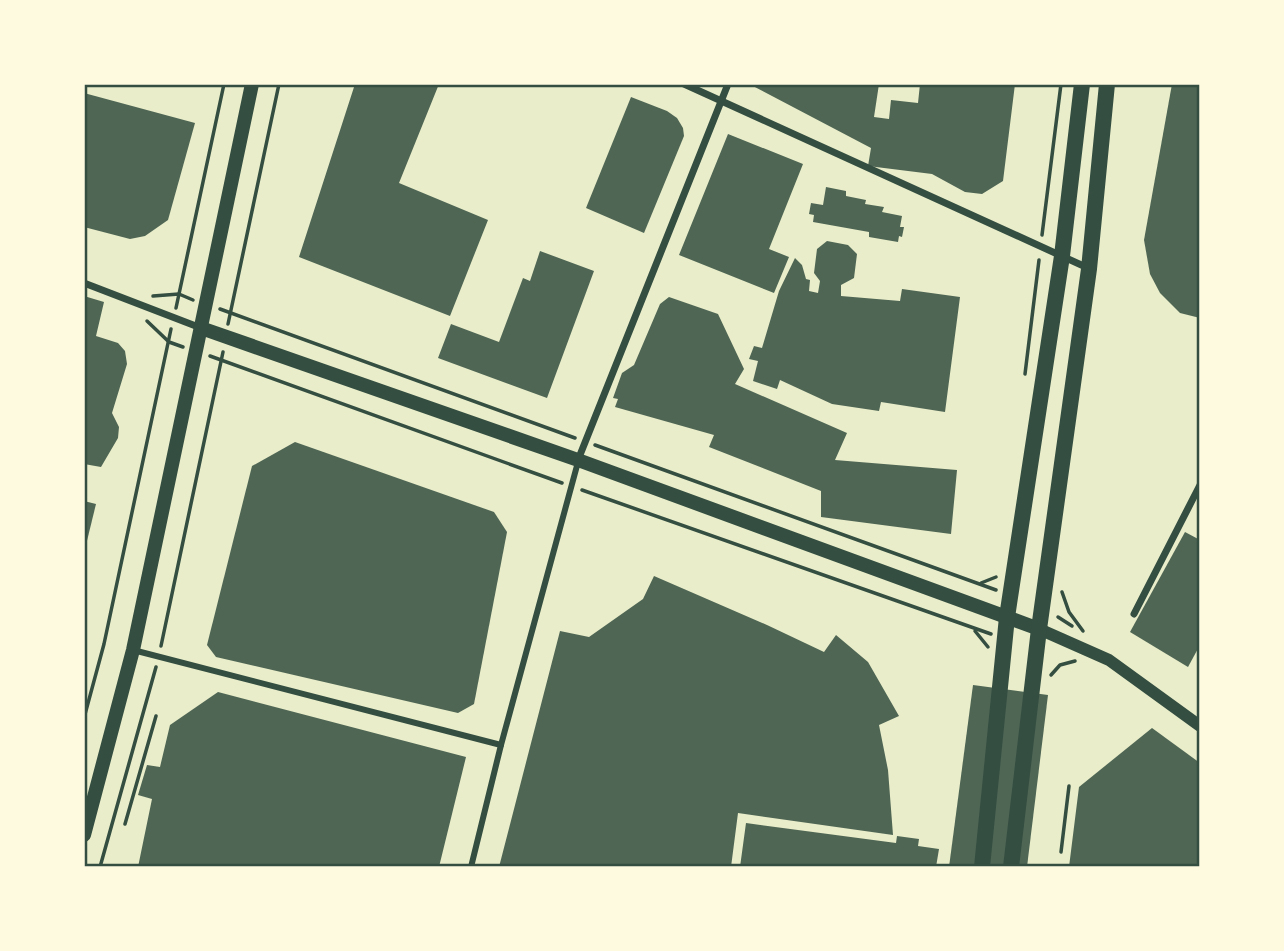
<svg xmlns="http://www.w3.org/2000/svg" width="1284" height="951" font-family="Manrope,sans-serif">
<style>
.building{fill:#4f6655}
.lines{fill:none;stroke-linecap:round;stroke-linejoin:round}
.path{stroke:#344e41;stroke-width:3.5}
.pedestrian{stroke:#344e41;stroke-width:6}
.minor{stroke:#344e41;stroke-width:7}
.tertiary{stroke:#344e41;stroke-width:12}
.secondary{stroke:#344e41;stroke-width:14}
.primary{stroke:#344e41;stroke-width:16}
.neatline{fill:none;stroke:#344e41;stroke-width:2.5}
</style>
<rect width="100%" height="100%" fill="#e9edc9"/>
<g class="building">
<path d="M 355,84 L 439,84 L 399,183 L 488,220 L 450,316 L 299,257 Z"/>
<path d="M 749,84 L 879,84 L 874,117 L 889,119 L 891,100 L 918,103 L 920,84 L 1015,84 L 1003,181 L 982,194 L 965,192 L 932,174 L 868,166 L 871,148 Z"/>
<path d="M 1172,84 L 1200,84 L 1200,318 L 1180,313 L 1160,293 L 1150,274 L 1144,240 Z"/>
<path d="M 84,93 L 195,123 L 168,220 L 145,236 L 130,239 L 84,227 Z"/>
<path d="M 631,97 L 667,111 L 677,118 L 683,128 L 684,136 L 644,233 L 586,208 Z"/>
<path d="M 728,134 L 803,164 L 769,249 L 789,257 L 774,293 L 679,255 Z"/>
<path d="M 826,187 L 846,191 L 846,196 L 866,200 L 865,204 L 884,207 L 882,212 L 902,216 L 900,227 L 904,227 L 902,237 L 899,236 L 898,242 L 869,237 L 869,232 L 813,222 L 814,215 L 809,214 L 811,203 L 823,205 Z"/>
<path d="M 827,241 L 848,245 L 857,254 L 854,278 L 841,285 L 841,296 L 900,301 L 902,289 L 960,297 L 945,412 L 881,402 L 879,411 L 832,404 L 780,380 L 777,389 L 753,381 L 758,361 L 749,359 L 754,346 L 762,348 L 779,291 L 795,258 L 802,265 L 806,279 L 810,280 L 809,291 L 818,293 L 820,281 L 814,273 L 817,249 Z"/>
<path d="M 540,251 L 594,271 L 547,398 L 438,358 L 451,324 L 499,342 L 523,278 L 530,281 Z"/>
<path d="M 84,296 L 104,302 L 96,336 L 118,343 L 125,351 L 127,364 L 112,413 L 119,427 L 118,438 L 101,467 L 84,464 Z"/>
<path d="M 669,297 L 718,314 L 744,369 L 735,384 L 847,433 L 835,460 L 957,470 L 951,534 L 821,517 L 821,491 L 709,447 L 714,435 L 615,407 L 618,399 L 613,398 L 622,373 L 634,365 L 660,304 Z"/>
<path d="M 295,442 L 494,512 L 507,532 L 474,704 L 458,713 L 216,657 L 207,645 L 252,466 Z"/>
<path d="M 84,501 L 96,504 L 85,549 L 84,549 Z"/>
<path d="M 1185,532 L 1200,540 L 1200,645 L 1188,667 L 1130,632 Z"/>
<path d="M 654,576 L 767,625 L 824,652 L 836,635 L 868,662 L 899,716 L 879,725 L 888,770 L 893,835 L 738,813 L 731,867 L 499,867 L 560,631 L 589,637 L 643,599 Z"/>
<path d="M 973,685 L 1048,695 L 1027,867 L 949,867 Z"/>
<path d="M 218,692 L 466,757 L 439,867 L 138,867 L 152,799 L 138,795 L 147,765 L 160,767 L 170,725 Z"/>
<path d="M 1152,728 L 1200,763 L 1200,867 L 1069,867 L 1079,787 Z"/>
<path d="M 746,823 L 896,843 L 897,836 L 919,839 L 918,846 L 939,849 L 936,867 L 740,867 Z"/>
</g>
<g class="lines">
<g class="path">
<path d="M 1042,235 L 1061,84"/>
<path d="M 153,296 L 179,294 L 193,300"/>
<path d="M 176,308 L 224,84"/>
<path d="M 220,309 L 575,438"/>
<path d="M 147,321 L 169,342 L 183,347"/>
<path d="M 228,324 L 279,84"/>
<path d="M 210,356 L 562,483"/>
<path d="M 1025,374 L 1039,260"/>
<path d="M 595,445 L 996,590"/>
<path d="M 582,490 L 991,634"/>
<path d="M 981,583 L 996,577"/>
<path d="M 1062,592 L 1069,612 L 1083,631"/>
<path d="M 1058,617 L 1072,626"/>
<path d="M 975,631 L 988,647"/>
<path d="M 161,646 L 223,352"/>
<path d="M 1051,675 L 1060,665 L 1075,661"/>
<path d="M 84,718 L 104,644 L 171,329"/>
<path d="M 125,824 L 156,716"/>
<path d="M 1061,852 L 1069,786"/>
<path d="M 100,867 L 156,667"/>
</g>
<g class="pedestrian">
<path d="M 133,650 L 501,745"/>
<path d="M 471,867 L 501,745 L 578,462"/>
</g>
<g class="minor">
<path d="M 684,84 L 1088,268"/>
<path d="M 84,283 L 201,328"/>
<path d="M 578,460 L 728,84"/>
<path d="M 1134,614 L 1200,485"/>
</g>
<path class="tertiary" d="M 1039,629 L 1109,660 L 1200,726"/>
<g class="secondary">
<path d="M 201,328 L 578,460 L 1039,629"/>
<path d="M 84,835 L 133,650 L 252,84"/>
</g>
<g class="primary">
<path d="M 982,867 L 1007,617 L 1062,256 L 1082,84"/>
<path d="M 1011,867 L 1039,629 L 1089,269 L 1107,84"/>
</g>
</g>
<rect width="1284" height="951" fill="none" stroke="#fefae0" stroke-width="172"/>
<rect x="86" y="86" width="1112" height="779" class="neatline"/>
</svg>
